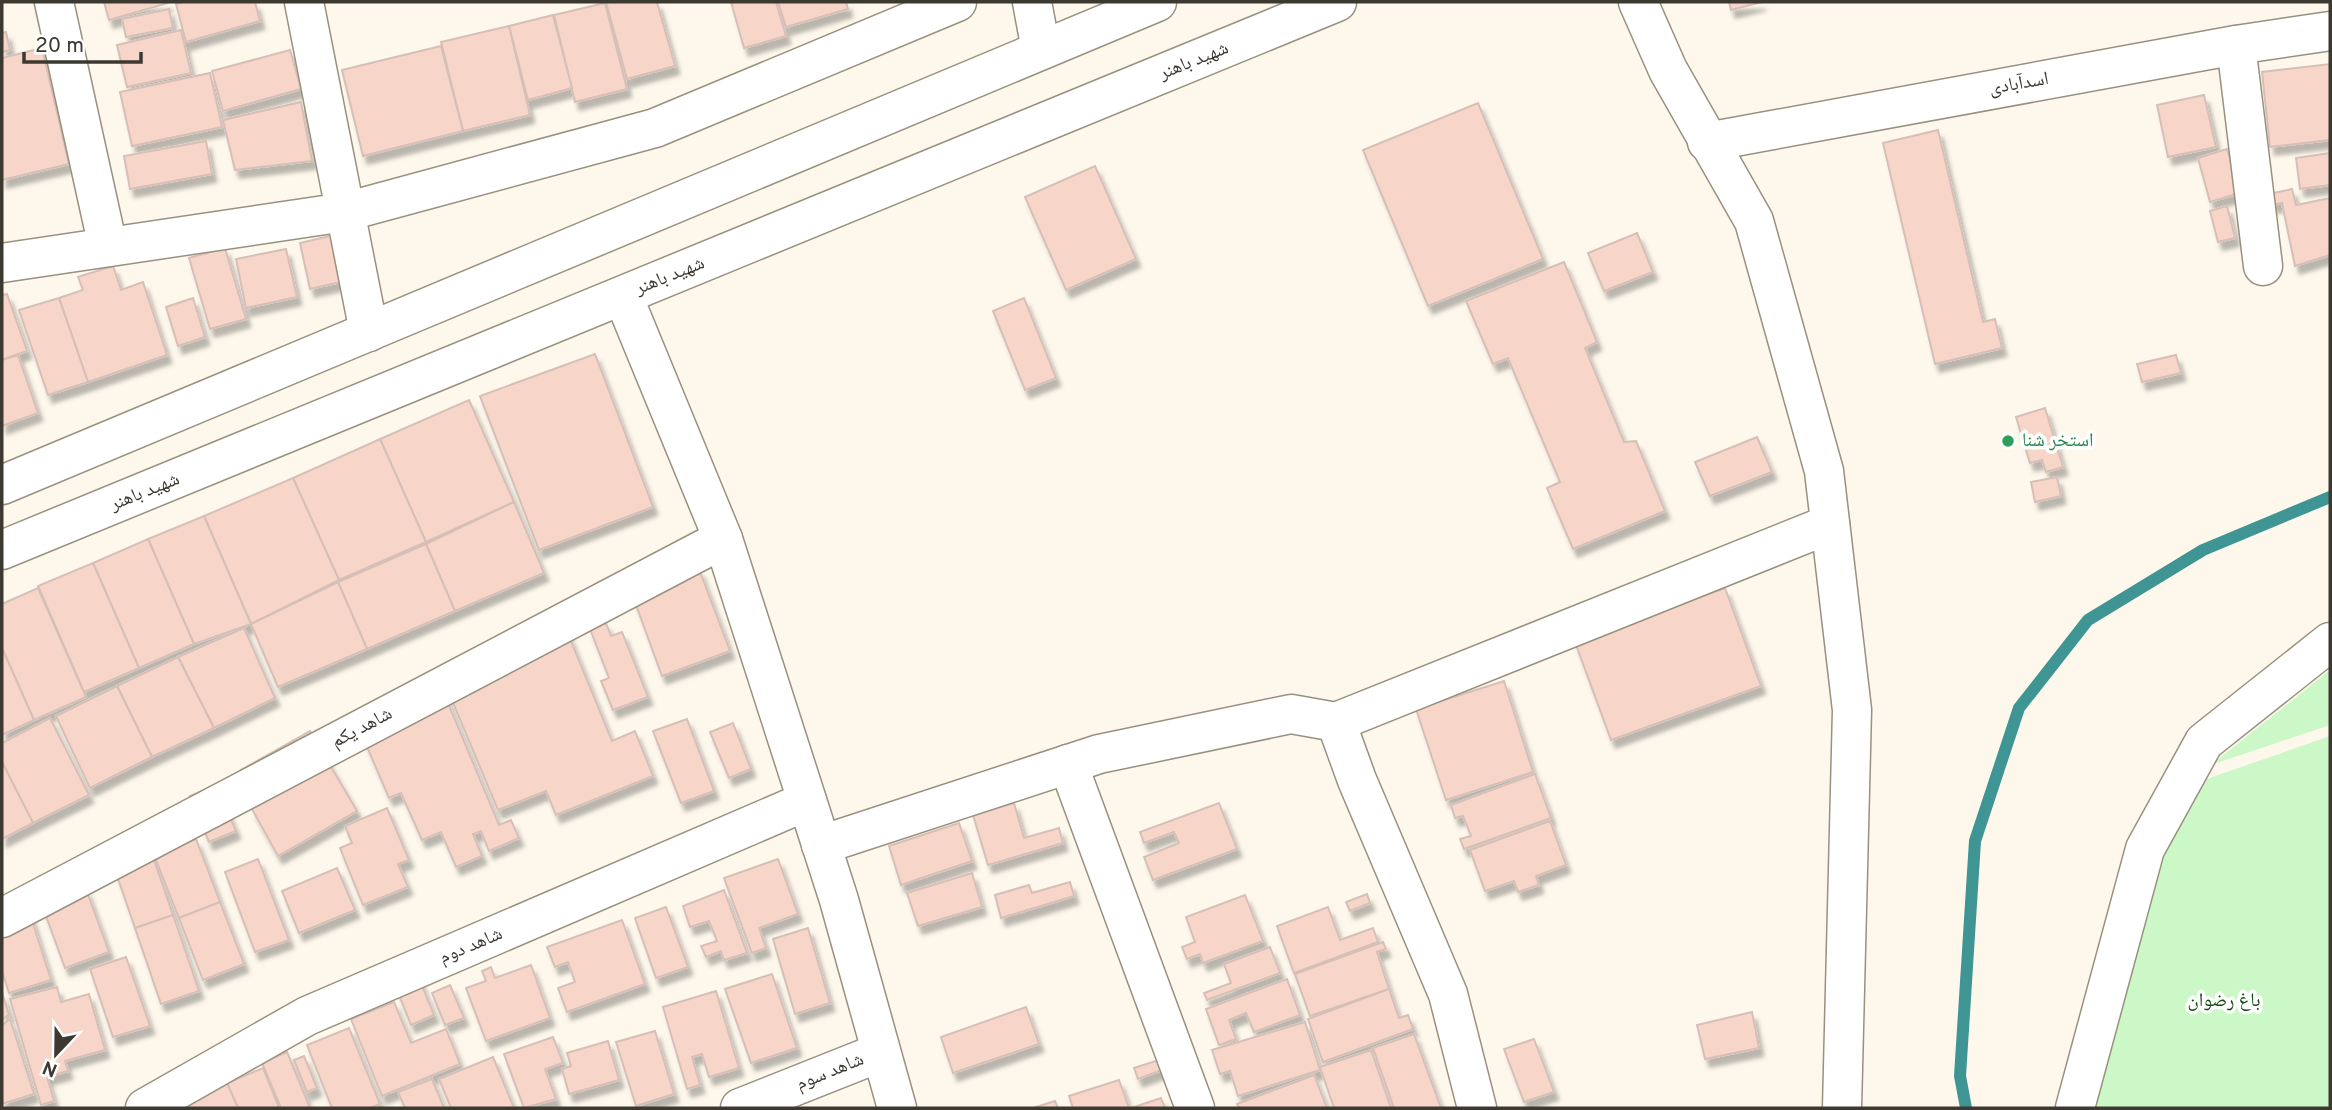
<svg xmlns="http://www.w3.org/2000/svg" width="2332" height="1110" font-family="Overpass,'Noto Naskh Arabic',sans-serif">
<style>
.green{fill:#ccf8c7}
.lines{fill:none;stroke-linecap:round;stroke-linejoin:round}
.stream{stroke:#3f9594;stroke-width:12}
.building{fill:#f8d5c9;stroke:#d6bfb7;stroke-width:2;filter:url(#shadow)}
.minor-casing{stroke:#99917f;stroke-width:41}
.tertiary-casing{stroke:#99917f;stroke-width:41}
.secondary-casing{stroke:#99917f;stroke-width:41}
.minor{stroke:#fff;stroke-width:38}
.tertiary{stroke:#fff;stroke-width:38}
.secondary{stroke:#fff;stroke-width:38}
.leisure-dot{fill:#2e9e5b;stroke:#fff;stroke-width:2.5}
.labels{text-anchor:middle;dominant-baseline:central;stroke-width:7;stroke-linejoin:round;paint-order:stroke}
.street-label{font-size:19px;fill:#3c3931;stroke:#fff}
.leisure-label{font-size:19px;fill:#27864d;stroke:#fff;text-anchor:start}
.park-label{font-size:19px;fill:#104b0e;stroke:#fff}
</style>
<defs>
<filter id="shadow"><feDropShadow dx="4.5" dy="8" stdDeviation="2" flood-color="#0004"/></filter>
</defs>
<rect width="100%" height="100%" fill="#fef8ec"/>
<g class="green">
<path d="M 2330,670 L 2330,725 L 2211,765 Z"/>
<path d="M 2330,736 L 2330,1108 L 2076,1108 L 2178,789 Z"/>
</g>
<g class="lines">
<path class="stream" d="M 1966,1108 L 1960,1076 L 1975,841 L 2019,708 L 2088,620 L 2203,550 L 2330,497"/>
</g>
<g class="building">
<path d="M 104,2 L 167,2 L 168,3 L 109,20 Z"/>
<path d="M 182,2 L 255,2 L 260,21 L 186,42 L 176,4 Z"/>
<path d="M 606,2 L 657,2 L 675,66 L 627,79 Z"/>
<path d="M 731,2 L 776,2 L 786,36 L 744,48 Z"/>
<path d="M 778,2 L 846,2 L 848,9 L 786,27 Z"/>
<path d="M 1729,2 L 1762,2 L 1731,10 Z"/>
<path d="M 605,3 L 627,89 L 575,102 L 554,15 Z"/>
<path d="M 169,9 L 173,28 L 126,37 L 122,19 Z"/>
<path d="M 553,15 L 572,88 L 528,100 L 509,26 Z"/>
<path d="M 509,26 L 530,115 L 463,131 L 441,42 Z"/>
<path d="M 181,30 L 191,73 L 127,87 L 117,45 Z"/>
<path d="M 6,32 L 10,50 L 2,52 L 2,33 Z"/>
<path d="M 441,46 L 463,131 L 363,156 L 342,70 Z"/>
<path d="M 42,48 L 69,164 L 2,180 L 2,58 Z"/>
<path d="M 290,50 L 301,89 L 223,111 L 212,71 Z"/>
<path d="M 2330,64 L 2330,140 L 2270,147 L 2262,72 Z"/>
<path d="M 210,73 L 222,127 L 132,146 L 120,92 Z"/>
<path d="M 2204,95 L 2216,147 L 2168,157 L 2157,105 Z"/>
<path d="M 301,102 L 312,161 L 235,170 L 223,120 Z"/>
<path d="M 1478,103 L 1543,259 L 1428,306 L 1363,150 Z"/>
<path d="M 1938,130 L 1983,322 L 1995,319 L 2002,348 L 1935,364 L 1883,143 Z"/>
<path d="M 206,141 L 212,174 L 130,189 L 124,156 Z"/>
<path d="M 2227,149 L 2240,193 L 2210,202 L 2198,158 Z"/>
<path d="M 2330,153 L 2330,185 L 2300,189 L 2296,158 Z"/>
<path d="M 1095,166 L 1136,259 L 1066,290 L 1025,197 Z"/>
<path d="M 2292,189 L 2296,205 L 2330,198 L 2330,255 L 2295,266 L 2282,203 L 2272,205 L 2269,194 Z"/>
<path d="M 2227,206 L 2235,238 L 2218,242 L 2210,211 Z"/>
<path d="M 1637,233 L 1653,272 L 1604,291 L 1588,253 Z"/>
<path d="M 334,235 L 345,281 L 310,289 L 300,243 Z"/>
<path d="M 225,248 L 246,319 L 210,329 L 189,258 Z"/>
<path d="M 286,249 L 297,297 L 246,308 L 236,259 Z"/>
<path d="M 1564,262 L 1597,342 L 1585,348 L 1624,442 L 1636,441 L 1665,511 L 1573,549 L 1547,488 L 1560,482 L 1508,358 L 1493,364 L 1466,301 Z"/>
<path d="M 113,266 L 121,290 L 143,282 L 167,355 L 88,382 L 59,298 L 83,290 L 78,277 Z"/>
<path d="M 7,294 L 27,351 L 2,360 L 2,295 Z"/>
<path d="M 59,298 L 88,382 L 48,395 L 19,310 Z"/>
<path d="M 193,298 L 205,337 L 178,346 L 166,307 Z"/>
<path d="M 1024,298 L 1056,378 L 1025,390 L 993,311 Z"/>
<path d="M 595,354 L 653,507 L 539,550 L 480,396 Z"/>
<path d="M 18,355 L 38,413 L 2,426 L 2,360 Z"/>
<path d="M 2176,355 L 2181,373 L 2142,382 L 2137,364 Z"/>
<path d="M 469,400 L 514,502 L 426,542 L 380,439 Z"/>
<path d="M 2045,408 L 2063,467 L 2046,472 L 2042,460 L 2030,463 L 2016,417 Z"/>
<path d="M 1757,437 L 1772,472 L 1710,496 L 1695,462 Z"/>
<path d="M 380,439 L 426,542 L 339,580 L 293,478 Z"/>
<path d="M 2057,477 L 2061,496 L 2035,502 L 2031,482 Z"/>
<path d="M 293,478 L 339,580 L 251,624 L 204,516 Z"/>
<path d="M 514,502 L 544,573 L 455,611 L 426,544 Z"/>
<path d="M 204,516 L 251,624 L 194,644 L 148,539 Z"/>
<path d="M 148,539 L 194,644 L 139,668 L 93,563 Z"/>
<path d="M 426,544 L 455,611 L 367,649 L 338,582 Z"/>
<path d="M 93,563 L 139,668 L 84,692 L 38,586 Z"/>
<path d="M 699,569 L 730,651 L 662,676 L 632,594 Z"/>
<path d="M 338,582 L 367,649 L 278,687 L 251,624 Z"/>
<path d="M 38,588 L 86,697 L 34,720 L 2,648 L 2,604 Z"/>
<path d="M 1725,588 L 1761,686 L 1611,740 L 1575,642 Z"/>
<path d="M 606,623 L 611,636 L 622,632 L 648,697 L 613,710 L 601,681 L 609,678 L 590,629 Z"/>
<path d="M 564,624 L 612,741 L 635,731 L 653,776 L 556,815 L 546,791 L 498,810 L 441,674 Z"/>
<path d="M 244,628 L 275,698 L 214,728 L 178,657 Z"/>
<path d="M 2,648 L 34,720 L 2,735 Z"/>
<path d="M 178,657 L 214,728 L 152,757 L 117,686 Z"/>
<path d="M 1504,681 L 1533,772 L 1446,800 L 1416,709 Z"/>
<path d="M 440,684 L 499,825 L 511,820 L 519,838 L 489,851 L 481,831 L 473,834 L 482,856 L 456,867 L 441,832 L 422,840 L 401,793 L 389,798 L 355,719 Z"/>
<path d="M 117,686 L 152,757 L 90,788 L 56,716 Z"/>
<path d="M 50,718 L 89,795 L 33,823 L 2,762 L 2,743 Z"/>
<path d="M 687,719 L 714,791 L 681,803 L 653,731 Z"/>
<path d="M 733,723 L 751,769 L 729,778 L 710,732 Z"/>
<path d="M 310,731 L 357,811 L 278,856 L 252,809 L 283,791 L 252,791 L 241,770 Z"/>
<path d="M 2,762 L 33,823 L 2,839 Z"/>
<path d="M 1535,774 L 1551,818 L 1464,849 L 1460,839 L 1471,836 L 1463,816 L 1455,818 L 1451,805 Z"/>
<path d="M 216,785 L 236,831 L 209,842 L 190,796 Z"/>
<path d="M 1014,803 L 1024,838 L 1059,828 L 1063,843 L 988,865 L 973,815 Z"/>
<path d="M 1219,803 L 1237,849 L 1153,880 L 1144,857 L 1179,843 L 1174,832 L 1144,843 L 1140,832 Z"/>
<path d="M 387,808 L 409,860 L 398,864 L 408,887 L 363,905 L 340,848 L 352,843 L 345,826 Z"/>
<path d="M 1550,821 L 1566,865 L 1536,876 L 1539,885 L 1518,892 L 1514,881 L 1485,891 L 1470,850 Z"/>
<path d="M 959,823 L 972,861 L 901,885 L 889,846 Z"/>
<path d="M 196,839 L 220,902 L 179,918 L 154,855 Z"/>
<path d="M 151,851 L 173,915 L 135,928 L 113,864 Z"/>
<path d="M 258,859 L 289,940 L 255,952 L 225,872 Z"/>
<path d="M 778,859 L 798,914 L 759,928 L 766,948 L 752,953 L 724,878 Z"/>
<path d="M 337,868 L 355,910 L 299,933 L 282,891 Z"/>
<path d="M 972,873 L 982,907 L 918,926 L 907,893 Z"/>
<path d="M 1070,882 L 1074,896 L 1001,918 L 995,895 L 1029,885 L 1032,893 Z"/>
<path d="M 86,889 L 109,952 L 65,968 L 42,905 Z"/>
<path d="M 724,890 L 747,953 L 724,960 L 721,951 L 706,957 L 701,946 L 717,941 L 709,921 L 690,927 L 683,906 Z"/>
<path d="M 1367,894 L 1370,903 L 1350,911 L 1346,902 Z"/>
<path d="M 1245,895 L 1263,941 L 1203,963 L 1200,954 L 1187,959 L 1182,947 L 1195,942 L 1186,917 Z"/>
<path d="M 220,902 L 244,964 L 203,980 L 179,918 Z"/>
<path d="M 666,907 L 688,967 L 656,978 L 635,918 Z"/>
<path d="M 1328,907 L 1340,940 L 1373,928 L 1378,942 L 1294,973 L 1277,926 Z"/>
<path d="M 30,914 L 51,980 L 9,993 L 2,971 L 2,922 Z"/>
<path d="M 173,915 L 199,991 L 161,1004 L 135,928 Z"/>
<path d="M 622,920 L 645,984 L 567,1012 L 558,988 L 575,982 L 568,962 L 555,967 L 547,947 Z"/>
<path d="M 808,928 L 830,1003 L 795,1014 L 773,939 Z"/>
<path d="M 1383,942 L 1386,949 L 1377,952 L 1389,989 L 1310,1016 L 1295,974 Z"/>
<path d="M 1270,947 L 1280,973 L 1207,1000 L 1204,993 L 1231,983 L 1224,964 Z"/>
<path d="M 126,957 L 150,1026 L 113,1037 L 90,969 Z"/>
<path d="M 531,965 L 550,1018 L 486,1041 L 466,988 L 486,981 L 482,971 L 491,967 L 495,978 Z"/>
<path d="M 416,971 L 434,1015 L 411,1025 L 393,980 Z"/>
<path d="M 772,974 L 797,1048 L 751,1063 L 725,989 Z"/>
<path d="M 1287,979 L 1300,1015 L 1254,1032 L 1246,1013 L 1229,1020 L 1236,1039 L 1219,1045 L 1206,1009 Z"/>
<path d="M 450,985 L 464,1018 L 445,1025 L 432,993 Z"/>
<path d="M 57,987 L 61,1002 L 89,994 L 105,1050 L 65,1061 L 68,1071 L 47,1077 L 54,1101 L 41,1105 L 10,999 Z"/>
<path d="M 1389,989 L 1399,1018 L 1408,1015 L 1413,1029 L 1323,1062 L 1308,1019 Z"/>
<path d="M 716,991 L 739,1068 L 709,1077 L 702,1054 L 692,1057 L 700,1085 L 687,1089 L 663,1007 Z"/>
<path d="M 2,992 L 9,1015 L 2,1019 Z"/>
<path d="M 394,1002 L 411,1043 L 446,1029 L 460,1064 L 382,1096 L 351,1019 Z"/>
<path d="M 1026,1007 L 1039,1044 L 953,1073 L 941,1037 Z"/>
<path d="M 1752,1012 L 1759,1048 L 1705,1059 L 1697,1025 Z"/>
<path d="M 10,1019 L 34,1094 L 2,1104 L 2,1025 Z"/>
<path d="M 1305,1022 L 1320,1070 L 1238,1096 L 1230,1071 L 1220,1074 L 1212,1050 Z"/>
<path d="M 349,1028 L 380,1104 L 370,1108 L 332,1108 L 307,1045 Z"/>
<path d="M 655,1031 L 674,1094 L 636,1106 L 616,1042 Z"/>
<path d="M 1414,1034 L 1441,1108 L 1394,1108 L 1373,1048 Z"/>
<path d="M 553,1037 L 563,1063 L 545,1069 L 556,1099 L 524,1108 L 504,1054 Z"/>
<path d="M 1534,1039 L 1554,1092 L 1524,1102 L 1504,1049 Z"/>
<path d="M 608,1041 L 619,1080 L 569,1094 L 562,1069 L 571,1066 L 567,1053 Z"/>
<path d="M 1371,1050 L 1391,1108 L 1334,1108 L 1320,1067 Z"/>
<path d="M 287,1052 L 310,1108 L 281,1108 L 262,1063 Z"/>
<path d="M 304,1056 L 317,1088 L 307,1092 L 294,1060 Z"/>
<path d="M 493,1057 L 514,1108 L 451,1108 L 439,1079 Z"/>
<path d="M 1159,1060 L 1162,1070 L 1138,1079 L 1134,1068 Z"/>
<path d="M 263,1068 L 279,1108 L 238,1108 L 227,1083 Z"/>
<path d="M 1314,1075 L 1327,1108 L 1239,1108 L 1237,1104 Z"/>
<path d="M 432,1079 L 444,1108 L 405,1108 L 398,1092 Z"/>
<path d="M 1119,1080 L 1129,1108 L 1073,1108 L 1069,1096 Z"/>
<path d="M 227,1083 L 238,1108 L 176,1108 Z"/>
<path d="M 1161,1098 L 1165,1108 L 1131,1108 Z"/>
<path d="M 1055,1101 L 1058,1108 L 1033,1108 Z"/>
</g>
<g class="lines">
<g class="minor-casing">
<g id="minor">
<path d="M 54,2 L 108,247"/>
<path d="M 304,2 L 369,332"/>
<path d="M 1032,2 L 1041,50"/>
<path d="M 2236,45 L 2263,266"/>
<path d="M 1707,142 L 2236,45 L 2330,31"/>
<path d="M 2,263 L 345,212 L 655,128 L 957,2"/>
<path d="M 623,296 L 723,539 L 839,900 L 897,1108"/>
<path d="M 1336,722 L 1357,780 L 1448,994 L 1477,1108"/>
<path d="M 1068,764 L 1195,1108"/>
<path d="M 821,845 L 1099,754 L 1291,714 L 1336,722 L 1830,524"/>
<path d="M 2,918 L 723,539"/>
<path d="M 145,1108 L 307,1016 L 807,801"/>
<path d="M 740,1108 L 881,1052"/>
<path d="M 2075,1108 L 2145,849 L 2204,742 L 2330,642"/>
</g>
</g>
<g class="tertiary-casing">
<path id="tertiary" d="M 1638,2 L 1668,70 L 1754,221 L 1824,471 L 1852,710 L 1842,1108"/>
</g>
<g class="secondary-casing">
<g id="secondary">
<path d="M 2,485 L 1157,2"/>
<path d="M 2,550 L 1337,2"/>
</g>
</g>
<use href="#minor" class="minor"/>
<use href="#tertiary" class="tertiary"/>
<use href="#secondary" class="secondary"/>
</g>
<circle class="leisure-dot" cx="2008" cy="441" r="7"/>
<g class="labels">
<g class="street-label">
<text transform="translate(1194 61) rotate(-22)">شهید باهنر</text>
<text transform="translate(2019 84) rotate(-10)">اسدآبادی</text>
<text transform="translate(670 276) rotate(-22)">شهید باهنر</text>
<text transform="translate(145 492) rotate(-22)">شهید باهنر</text>
<text transform="translate(362 728) rotate(-28)">شاهد یکم</text>
<text transform="translate(471 946) rotate(-23)">شاهد دوم</text>
<text transform="translate(830 1072) rotate(-22)">شاهد سوم</text>
</g>
<g class="leisure-label">
<text x="2022" y="441">استخر شنا</text>
</g>
<g class="park-label">
<text x="2224" y="1001">باغ رضوان</text>
</g>
</g>
<rect width="2332" height="1110" fill="none" stroke="#3c3931" stroke-width="7"/>
<g transform="translate(56 1054) rotate(202)" stroke="#ffffff" stroke-width="5" paint-order="stroke">
<path d="M0-5L12 26L0 18L-12 26Z" fill="#3c3931"/>
<text y="-10" font-size="19" font-weight="bold" text-anchor="middle" fill="#3c3931">N</text>
</g>
<path d="M24 52v10h117v-10" fill="none" stroke="#3c3931" stroke-width="3.5"/>
<text x="35" y="52" font-size="21" fill="#3c3931" stroke="#ffffff" stroke-width="5" paint-order="stroke">20 m</text>
</svg>
